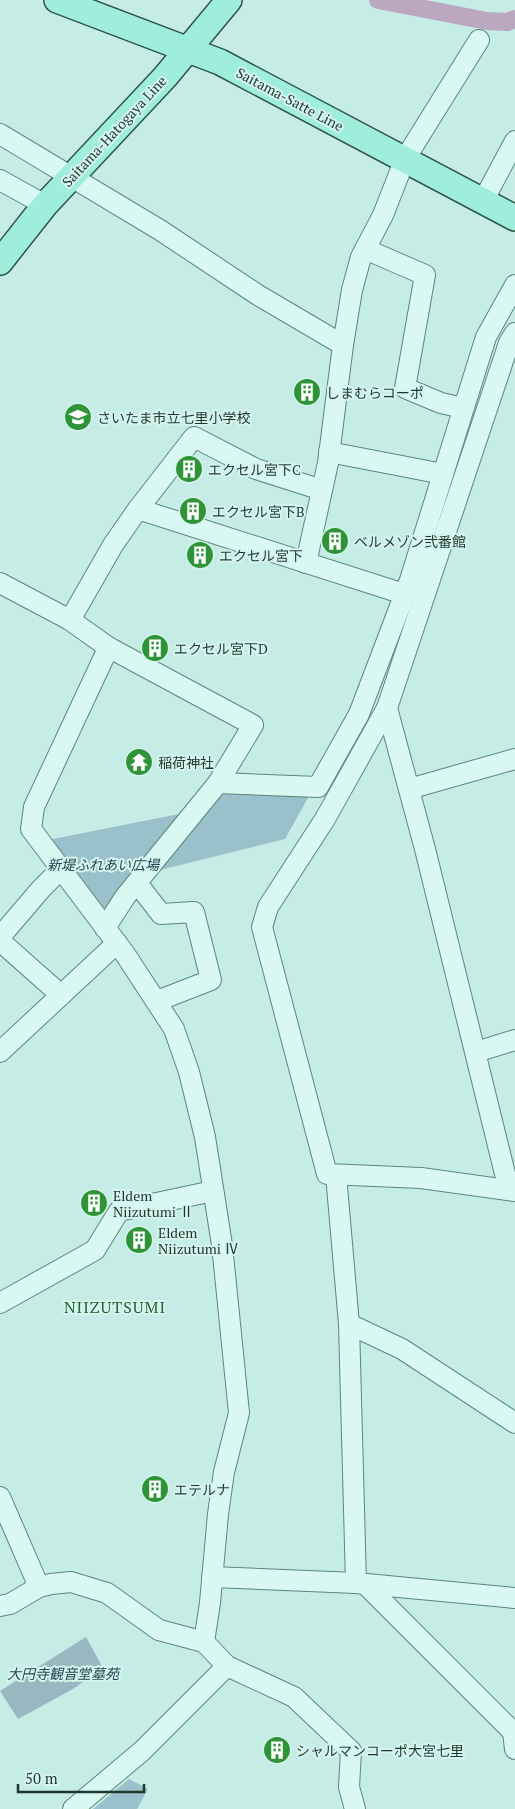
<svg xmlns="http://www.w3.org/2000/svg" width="515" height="1809" font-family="'PT Serif','Noto Sans JP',serif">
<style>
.green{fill:#9ac0cb}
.cemetery{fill:#99b7c0}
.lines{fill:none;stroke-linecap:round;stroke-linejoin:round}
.canal{stroke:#bba7c0;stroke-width:18}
.minor-casing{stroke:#5c8777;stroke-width:22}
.major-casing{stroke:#305545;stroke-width:28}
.minor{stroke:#d9f8f1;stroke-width:20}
.major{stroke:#9feedd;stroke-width:25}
.labels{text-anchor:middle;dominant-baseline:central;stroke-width:4;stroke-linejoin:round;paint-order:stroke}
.street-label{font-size:14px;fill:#1f382e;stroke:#d5f4ee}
.poi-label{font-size:14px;fill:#1f382e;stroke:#d5f4ee;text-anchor:start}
.park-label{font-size:14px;font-style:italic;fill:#274454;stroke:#d5f4ee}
.quarter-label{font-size:16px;letter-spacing:1px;fill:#206335;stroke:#d5f4ee}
</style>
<rect width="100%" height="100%" fill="#c6ede5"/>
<g class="green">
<path d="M 216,793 L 309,796 L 285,839 L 152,872 Z"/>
<path d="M 184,813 L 102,920 L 43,841 Z"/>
<path d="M 129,1779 L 148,1789 L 137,1809 L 93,1809 Z"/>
</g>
<path class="cemetery" d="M 86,1637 L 103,1668 L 73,1689 L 18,1719 L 0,1691 Z"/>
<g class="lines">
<path class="canal" d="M 378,0 L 487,21 L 507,22 L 515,19"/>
<g class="minor-casing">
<g id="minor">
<path d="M 0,134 L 160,230 L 258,295 L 343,345"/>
<path d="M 0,180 L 45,205"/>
<path d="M 483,201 L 515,141"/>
<path d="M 365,249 L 425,275 L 405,388 L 441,403 L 463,408"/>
<path d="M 515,333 L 509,343 L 387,708 L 325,819 L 268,907 L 262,927 L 327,1174 L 421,1178 L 515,1191"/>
<path d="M 329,452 L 443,474"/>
<path d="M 138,509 L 404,594"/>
<path d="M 306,563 L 328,463 L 343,345 L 352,290 L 361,257 L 383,215 L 405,159 L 479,40"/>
<path d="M 0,583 L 70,620 L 108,647 L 105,655 L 34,807 L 31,829 L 125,954 L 174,1029 L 189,1072 L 205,1137 L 222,1245 L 239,1413 L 224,1472 L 218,1514 L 210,1603 L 204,1642"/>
<path d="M 70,620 L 113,545 L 138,509 L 194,437 L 256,469 L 322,490"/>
<path d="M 108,647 L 253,725 L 218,783"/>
<path d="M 387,708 L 425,849 L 509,1190"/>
<path d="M 409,789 L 515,759"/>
<path d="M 137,883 L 161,914 L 194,912 L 211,980 L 157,1001"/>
<path d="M 105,928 L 125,897 L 218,783 L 318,787 L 359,714 L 410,580 L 486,337 L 515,285"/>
<path d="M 0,937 L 41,889 L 61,869"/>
<path d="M 0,941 L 61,995"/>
<path d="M 0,1052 L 117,943"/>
<path d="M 476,1052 L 515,1040"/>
<path d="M 336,1175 L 349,1324 L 356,1583"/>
<path d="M 0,1303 L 95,1250 L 119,1211 L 213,1191"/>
<path d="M 349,1324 L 402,1349 L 515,1423"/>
<path d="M 0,1497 L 39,1587"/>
<path d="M 212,1577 L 356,1583 L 515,1598"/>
<path d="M 365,1584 L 513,1732 L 515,1749"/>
<path d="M 0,1606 L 10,1604 L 39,1587 L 51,1584 L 71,1582 L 107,1593 L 159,1630 L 204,1642 L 227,1666 L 294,1697 L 351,1751 L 349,1787 L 355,1809"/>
<path d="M 73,1809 L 142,1751 L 227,1666"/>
</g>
</g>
<g class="major-casing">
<g id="major">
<path d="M 57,0 L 220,62 L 515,218"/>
<path d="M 0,262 L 45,205 L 165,77 L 229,0"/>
</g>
</g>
<use href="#minor" class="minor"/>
<use href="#major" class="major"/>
</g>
<defs>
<g id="building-disc" transform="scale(1.4375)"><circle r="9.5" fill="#2e9437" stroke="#d5f4ee"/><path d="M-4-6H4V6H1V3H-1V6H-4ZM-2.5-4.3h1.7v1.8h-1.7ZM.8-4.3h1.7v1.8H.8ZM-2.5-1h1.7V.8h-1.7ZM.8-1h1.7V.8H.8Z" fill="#fff"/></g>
<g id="school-disc" transform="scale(1.4375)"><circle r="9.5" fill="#2e9437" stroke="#d5f4ee"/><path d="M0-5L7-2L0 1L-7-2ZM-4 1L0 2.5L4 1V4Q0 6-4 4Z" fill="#fff"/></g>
<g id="temple-disc" transform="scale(1.4375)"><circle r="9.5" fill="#2e9437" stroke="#d5f4ee"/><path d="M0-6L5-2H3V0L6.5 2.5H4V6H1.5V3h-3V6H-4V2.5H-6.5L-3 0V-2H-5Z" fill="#fff"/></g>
</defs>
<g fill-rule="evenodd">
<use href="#building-disc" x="307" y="392"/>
<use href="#school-disc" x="78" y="417"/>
<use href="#building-disc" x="189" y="469"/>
<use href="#building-disc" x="193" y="511"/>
<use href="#building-disc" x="335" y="541"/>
<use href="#building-disc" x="200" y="555"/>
<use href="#building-disc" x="155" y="648"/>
<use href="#temple-disc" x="139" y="762"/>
<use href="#building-disc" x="94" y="1203"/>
<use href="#building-disc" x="139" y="1240"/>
<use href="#building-disc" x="155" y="1489"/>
<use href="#building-disc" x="277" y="1750"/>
</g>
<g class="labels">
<g class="street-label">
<text transform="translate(290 99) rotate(28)">Saitama-Satte Line</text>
<text transform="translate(114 131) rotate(-47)">Saitama-Hatogaya Line</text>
</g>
<g class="poi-label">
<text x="326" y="392">しまむらコーポ</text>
<text x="97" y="417">さいたま市立七里小学校</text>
<text x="208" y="469">エクセル宮下C</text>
<text x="212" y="511">エクセル宮下B</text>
<text x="354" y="541">ベルメゾン弐番館</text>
<text x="219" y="555">エクセル宮下</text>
<text x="174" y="648">エクセル宮下D</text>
<text x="158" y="762">稲荷神社</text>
<text x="113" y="1195">Eldem<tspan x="113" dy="16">Niizutumi Ⅱ</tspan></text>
<text x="158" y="1232">Eldem<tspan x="158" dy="16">Niizutumi Ⅳ</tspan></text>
<text x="174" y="1489">エテルナ</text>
<text x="296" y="1750">シャルマンコーポ大宮七里</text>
</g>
<g class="park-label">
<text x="103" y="864">新堤ふれあい広場</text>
<text x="63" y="1673">大円寺観音堂墓苑</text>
</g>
<g class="quarter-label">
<text x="115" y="1307">NIIZUTSUMI</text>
</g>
</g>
<path d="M18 1784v8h126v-8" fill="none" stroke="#1f382e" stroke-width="2.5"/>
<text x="25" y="1784" font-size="15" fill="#1f382e" stroke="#d5f4ee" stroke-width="4" paint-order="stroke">50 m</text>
</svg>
